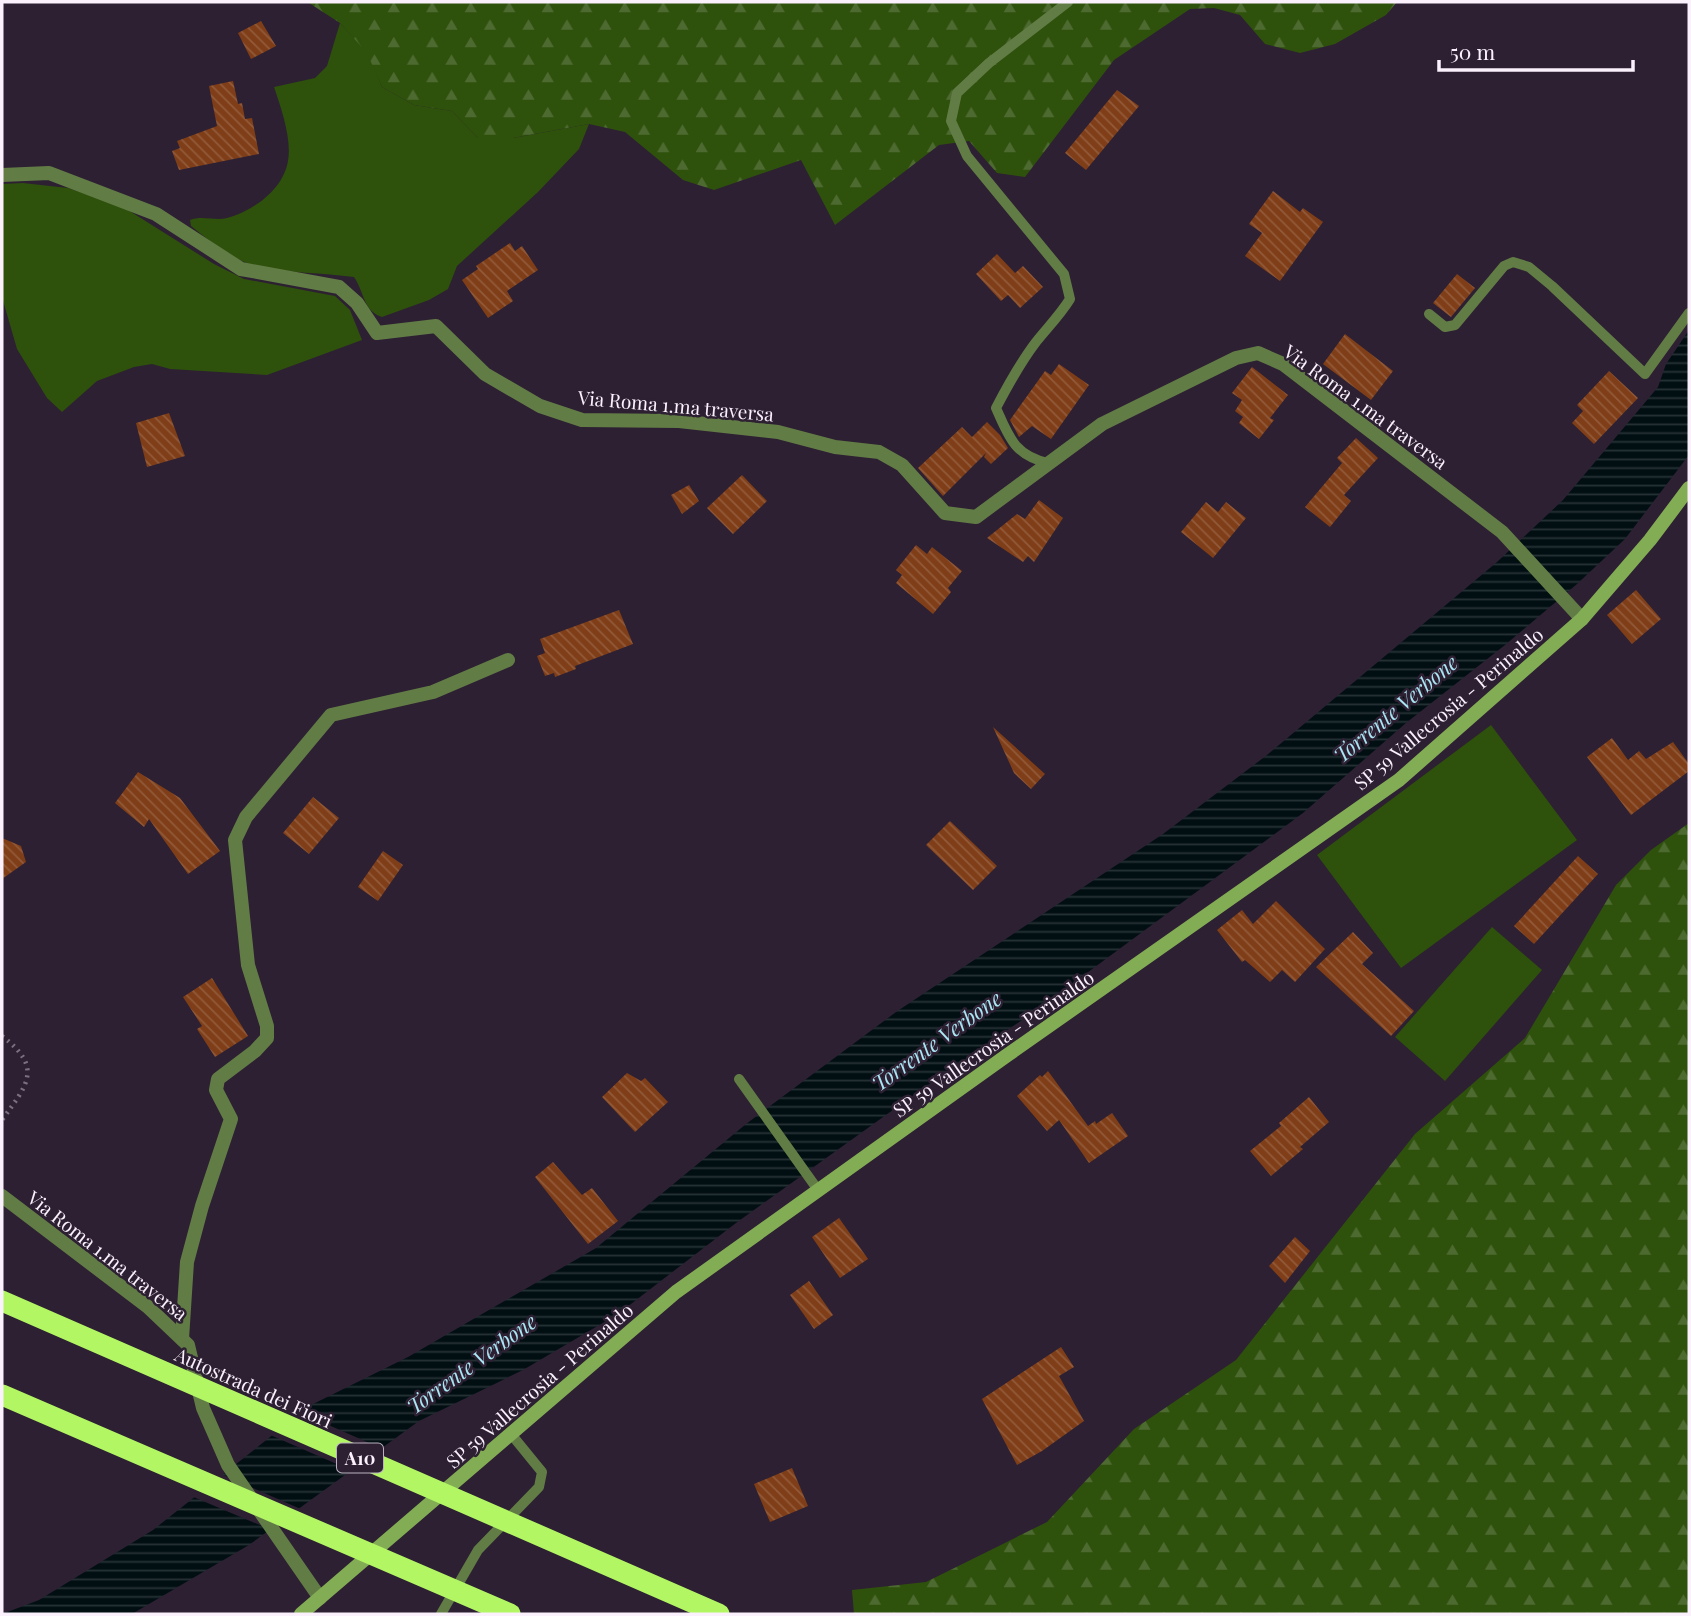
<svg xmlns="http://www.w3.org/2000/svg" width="1691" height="1616" font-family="'Playfair Display',serif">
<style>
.grass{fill:#2e510c}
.forest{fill:url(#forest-firs)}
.water{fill:url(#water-rules)}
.pier{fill:#2d2032}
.building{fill:url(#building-back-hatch)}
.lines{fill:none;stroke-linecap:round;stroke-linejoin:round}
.path{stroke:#7b7080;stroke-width:4.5;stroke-dasharray:2 5;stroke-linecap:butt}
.lane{stroke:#627c46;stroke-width:10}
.street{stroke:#627c46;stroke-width:14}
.secondary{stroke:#83ad54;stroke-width:14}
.highway-bridge{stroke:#b3f664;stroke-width:21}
.labels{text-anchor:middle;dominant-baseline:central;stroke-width:5;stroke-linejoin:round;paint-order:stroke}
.shield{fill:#2d2032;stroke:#bcb2c0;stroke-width:2}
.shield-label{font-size:18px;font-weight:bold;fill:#faf1fd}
.street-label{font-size:19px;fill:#faf1fd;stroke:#2d2032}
.water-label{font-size:21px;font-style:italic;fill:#aae6f4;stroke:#2d2032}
</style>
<defs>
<pattern id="forest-firs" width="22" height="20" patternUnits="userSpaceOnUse" patternTransform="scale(1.75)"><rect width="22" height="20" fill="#2e510c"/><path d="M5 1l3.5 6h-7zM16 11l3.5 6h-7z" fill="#4d6a30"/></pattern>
<pattern id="water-rules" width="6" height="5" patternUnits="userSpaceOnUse" patternTransform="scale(1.75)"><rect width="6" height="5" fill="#010f13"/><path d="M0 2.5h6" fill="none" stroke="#273236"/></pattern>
<pattern id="building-back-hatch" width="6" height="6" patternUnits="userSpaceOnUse" patternTransform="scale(1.75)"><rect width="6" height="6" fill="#7f3e17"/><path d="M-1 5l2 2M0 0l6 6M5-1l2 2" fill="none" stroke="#925a3a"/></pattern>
</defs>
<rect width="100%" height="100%" fill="#2d2032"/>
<g class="grass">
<path d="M 340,23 L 368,53 L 382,87 L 414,105 L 452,111 L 478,138 L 513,138 L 589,124 L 579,149 L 538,192 L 457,266 L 448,289 L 429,300 L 382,317 C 363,311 364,291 354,277 C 322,273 288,273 256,266 C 232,260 210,241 191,226 L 190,220 C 202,215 215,221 227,218 C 253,211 283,190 288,161 C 292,139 281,108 274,87 L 315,78 L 327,66 Z"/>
<path d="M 23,183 L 68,188 L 120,205 L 214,264 L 244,279 L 335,296 L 350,310 L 362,340 L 267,375 L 170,369 L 152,364 L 134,367 L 97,381 L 62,412 L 47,398 L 17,349 L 2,297 L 2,184 Z"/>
<path d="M 1491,725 L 1577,840 L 1401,968 L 1317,855 Z"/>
<path d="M 1492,927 L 1542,970 L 1445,1081 L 1395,1037 Z"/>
</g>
<g class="forest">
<path d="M 298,2 L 1397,2 L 1386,15 L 1335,44 L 1300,53 L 1265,44 L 1240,15 L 1214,8 L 1190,9 L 1114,60 L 1025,177 L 997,173 L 969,141 L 939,145 L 835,225 L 801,160 L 714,190 L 683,180 L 625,132 L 589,124 L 513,138 L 478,138 L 452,111 L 414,105 L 382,87 L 367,53 L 340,23 L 309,3 Z"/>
<path d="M 1689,823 L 1689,1614 L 854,1614 L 852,1590 L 926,1582 L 1047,1522 L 1134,1429 L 1236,1360 L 1415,1134 L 1525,1038 L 1616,885 L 1651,850 Z"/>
</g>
<path class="water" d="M 1689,330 L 1689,455 L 1625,539 L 1577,584 L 1505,645 L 1406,723 L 1303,813 L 1041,1007 L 922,1089 L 736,1223 L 618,1314 L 523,1370 L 419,1421 L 249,1545 L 132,1614 L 2,1614 L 39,1600 L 153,1530 L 309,1406 L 408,1357 L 596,1248 L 746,1124 L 896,1012 L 1163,834 L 1267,755 L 1497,562 L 1563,500 L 1658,387 L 1666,364 Z"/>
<g class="pier">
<path d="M 297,1411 L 385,1450 L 355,1472 L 268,1434 Z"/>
<path d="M 219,1473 L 303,1510 L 274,1531 L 191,1496 Z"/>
</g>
<g class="building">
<path d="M 261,21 L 276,46 L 251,59 L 238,33 Z"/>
<path d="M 233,81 L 238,104 L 242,103 L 245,119 L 252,118 L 259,154 L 179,170 L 172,151 L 180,148 L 177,141 L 217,126 L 209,86 Z"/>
<path d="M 1117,90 L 1139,106 L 1086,170 L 1065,153 Z"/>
<path d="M 1273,191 L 1300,212 L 1303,208 L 1323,222 L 1280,281 L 1245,256 L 1262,233 L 1249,224 Z"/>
<path d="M 510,243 L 515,251 L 522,246 L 538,270 L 507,291 L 513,301 L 488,318 L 462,280 L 478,269 L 476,266 Z"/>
<path d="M 997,254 L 1015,273 L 1023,266 L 1043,287 L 1020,308 L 1008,295 L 1001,301 L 976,274 Z"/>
<path d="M 1457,274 L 1475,288 L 1451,317 L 1433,303 Z"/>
<path d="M 1345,334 L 1393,371 L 1371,400 L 1323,364 Z"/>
<path d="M 1059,364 L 1089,385 L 1051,439 L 1032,426 L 1019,437 L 1010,420 L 1045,371 L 1051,375 Z"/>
<path d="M 1252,367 L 1288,395 L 1270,418 L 1274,420 L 1259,439 L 1239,423 L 1243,417 L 1235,411 L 1242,400 L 1232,393 Z"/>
<path d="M 1609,371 L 1638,398 L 1594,444 L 1572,423 L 1583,411 L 1577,405 Z"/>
<path d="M 169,413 L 185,456 L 147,467 L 136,423 Z"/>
<path d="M 987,422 L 1000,435 L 1008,448 L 991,464 L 984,457 L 986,453 L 943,496 L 918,468 L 962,427 L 972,437 Z"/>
<path d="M 1356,438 L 1378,458 L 1344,495 L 1351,501 L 1330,527 L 1305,507 L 1342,463 L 1337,458 Z"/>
<path d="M 742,475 L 767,501 L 733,534 L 707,508 Z"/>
<path d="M 689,485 L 699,501 L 682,514 L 671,495 Z"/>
<path d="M 1039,500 L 1063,518 L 1034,562 L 1028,556 L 1023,562 L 987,538 L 1017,514 L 1025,519 Z"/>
<path d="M 1206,502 L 1218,512 L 1226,502 L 1246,518 L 1213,558 L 1181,532 Z"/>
<path d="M 916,545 L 927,554 L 932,547 L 962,571 L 948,588 L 951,592 L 933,614 L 896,583 L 902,575 L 896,570 Z"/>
<path d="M 1636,590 L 1661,619 L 1632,644 L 1607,615 Z"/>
<path d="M 619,610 L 633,644 L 575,666 L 576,669 L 555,677 L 554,673 L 545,676 L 537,656 L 545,653 L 540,639 Z"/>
<path d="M 993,727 L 1045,774 L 1031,789 L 1014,773 Z"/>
<path d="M 1612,738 L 1628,760 L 1639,751 L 1646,759 L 1673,742 L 1689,764 L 1689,771 L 1631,815 L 1587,757 Z"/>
<path d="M 138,772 L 180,798 L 220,851 L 188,874 L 149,819 L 144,827 L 115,803 Z"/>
<path d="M 313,797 L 339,818 L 309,854 L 283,833 Z"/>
<path d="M 950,821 L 997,866 L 973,890 L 926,845 Z"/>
<path d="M 2,838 L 21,846 L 26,862 L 2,879 Z"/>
<path d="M 383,851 L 403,865 L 378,901 L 358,887 Z"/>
<path d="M 1578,856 L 1598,874 L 1534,944 L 1514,926 Z"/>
<path d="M 1276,901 L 1325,949 L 1295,982 L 1282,970 L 1270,982 L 1245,960 L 1242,962 L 1217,930 L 1242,910 L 1253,924 Z"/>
<path d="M 1353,932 L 1373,953 L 1362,964 L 1414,1011 L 1391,1036 L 1316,967 Z"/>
<path d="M 212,978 L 248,1036 L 215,1057 L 197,1029 L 202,1026 L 183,997 Z"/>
<path d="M 1048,1071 L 1088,1126 L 1095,1121 L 1096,1124 L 1112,1113 L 1128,1136 L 1089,1163 L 1059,1120 L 1047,1131 L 1017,1096 L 1040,1075 L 1042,1077 Z"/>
<path d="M 627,1073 L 641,1081 L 645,1078 L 668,1102 L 635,1132 L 602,1097 Z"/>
<path d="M 1309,1097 L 1329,1122 L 1300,1147 L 1303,1149 L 1271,1176 L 1250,1151 L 1281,1126 L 1279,1123 Z"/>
<path d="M 553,1162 L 582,1195 L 592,1188 L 618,1221 L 588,1244 L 535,1177 Z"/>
<path d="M 839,1218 L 868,1259 L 840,1278 L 812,1237 Z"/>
<path d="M 1295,1237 L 1310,1251 L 1285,1283 L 1269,1266 Z"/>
<path d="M 809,1281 L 833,1315 L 814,1329 L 790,1295 Z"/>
<path d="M 1061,1347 L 1074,1367 L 1059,1376 L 1084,1421 L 1042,1451 L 1017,1465 L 982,1399 Z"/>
<path d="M 792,1468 L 808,1506 L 770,1522 L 754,1484 Z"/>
</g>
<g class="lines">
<path class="path" d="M 2,1036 C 44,1068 27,1085 2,1120"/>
<g class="lane">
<path d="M 1429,314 L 1445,327 L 1455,325 L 1504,266 L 1513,262 L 1529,267 L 1552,286 L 1645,374 L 1689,313"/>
<path d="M 1048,463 C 1014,455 1009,437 996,408 C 1008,385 1020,363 1036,342 C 1048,327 1060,315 1070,299 L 1064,274 L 967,156 L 951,121 L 957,93 L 989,63 L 1068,2"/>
<path d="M 739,1079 L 818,1190"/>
<path d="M 441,1614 L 478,1550 L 539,1487 L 542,1472 L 511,1434"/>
</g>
<g class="street">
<path d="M 2,175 L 49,173 L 156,214 L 241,269 L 339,287 L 357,303 L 377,333 L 436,326 L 485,374 L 540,406 L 582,420 L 679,421 L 778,432 L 835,447 L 879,452 L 902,465 L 945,513 L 976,517 L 1102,424 L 1236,358 L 1258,353 L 1283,364 L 1502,532 L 1582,619"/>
<path d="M 2,1196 L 148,1307 L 188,1345 L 203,1408 L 228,1465 L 320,1598"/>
<path d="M 182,1339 L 187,1262 L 202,1206 L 231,1119 L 216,1090 L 218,1079 L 255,1051 L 267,1038 L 267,1026 L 248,965 L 235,840 L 246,817 L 331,715 L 433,692 L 508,660"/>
</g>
<path class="secondary" d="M 301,1614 L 676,1292 L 1006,1056 L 1399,780 L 1582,619 L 1650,540 L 1689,488"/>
<g class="highway-bridge">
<path d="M 2,1301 L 719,1614"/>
<path d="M 2,1395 L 510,1614"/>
</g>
</g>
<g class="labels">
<rect class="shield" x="337" y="1443.5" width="46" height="29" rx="5"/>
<g class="shield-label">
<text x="360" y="1458">A10</text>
</g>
<g class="street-label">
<text transform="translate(676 405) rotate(5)">Via Roma 1.ma traversa</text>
<text transform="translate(1366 406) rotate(36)">Via Roma 1.ma traversa</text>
<text transform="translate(1448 708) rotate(-40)">SP 59 Vallecrosia - Perinaldo</text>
<text transform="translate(993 1043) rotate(-35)">SP 59 Vallecrosia - Perinaldo</text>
<text transform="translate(108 1255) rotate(38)">Via Roma 1.ma traversa</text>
<text transform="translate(539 1385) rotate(-41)">SP 59 Vallecrosia - Perinaldo</text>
<text transform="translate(254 1387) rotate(24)">Autostrada dei Fiori</text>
</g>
<g class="water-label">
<text transform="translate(1395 708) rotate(-40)">Torrente Verbone</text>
<text transform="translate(936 1040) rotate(-36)">Torrente Verbone</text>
<text transform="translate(471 1363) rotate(-36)">Torrente Verbone</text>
</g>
</g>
<rect width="1691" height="1616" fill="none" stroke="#faf1fd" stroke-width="7"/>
<path d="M1439 60v10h194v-10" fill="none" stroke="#faf1fd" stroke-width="3.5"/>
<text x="1450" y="60" font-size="21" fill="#faf1fd" stroke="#2d2032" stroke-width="5" paint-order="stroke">50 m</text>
</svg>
